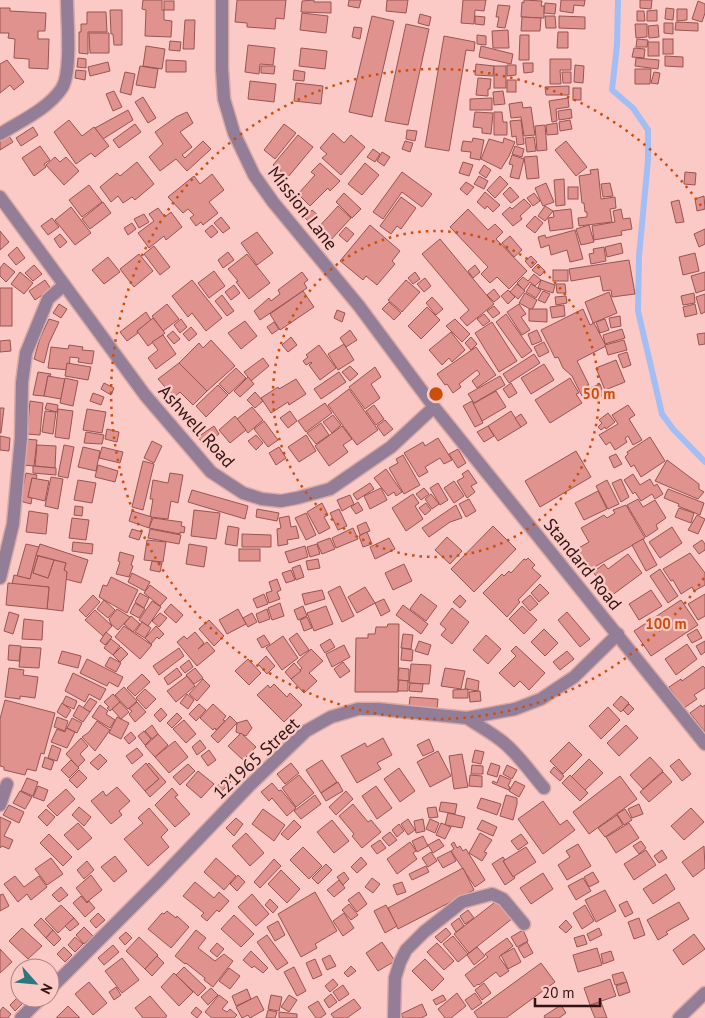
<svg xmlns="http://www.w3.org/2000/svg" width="705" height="1018" font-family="'PT Sans',sans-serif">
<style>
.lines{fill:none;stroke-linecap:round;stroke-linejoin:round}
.stream{stroke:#a2bef4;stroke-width:6}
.building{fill:#e0938e;stroke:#9a5451}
.minor-casing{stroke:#d6a9a6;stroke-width:15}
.minor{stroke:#947d96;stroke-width:12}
.ring{fill:none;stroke:#cc4e0d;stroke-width:2.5;stroke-dasharray:2.5 5}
.labels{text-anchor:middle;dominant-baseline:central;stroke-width:4.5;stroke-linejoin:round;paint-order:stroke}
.street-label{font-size:18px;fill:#301312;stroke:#fbcac6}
.centre{fill:#cc4e0d;stroke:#fbcac6;stroke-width:2.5}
.ring-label{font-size:15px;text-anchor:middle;font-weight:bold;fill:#cc4e0d;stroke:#fbcac6;stroke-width:4.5;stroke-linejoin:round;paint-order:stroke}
</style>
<rect width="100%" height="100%" fill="#fbcac6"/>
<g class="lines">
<path class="stream" d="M 618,0 L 617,45 L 612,90 L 633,108 L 648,130 L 648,160 L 639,256 L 638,311 L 662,414 L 673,429 L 705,462"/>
</g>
<g class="building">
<path d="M 143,0 L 162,0 L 162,10 L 164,10 L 164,20 L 172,21 L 171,37 L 145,36 L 146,10 L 142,9 Z"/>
<path d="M 237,0 L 286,0 L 284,19 L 276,18 L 275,29 L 247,27 L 247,23 L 235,22 Z"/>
<path d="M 314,0 L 314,2 L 331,2 L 331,13 L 301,12 L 302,1 Z"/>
<path d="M 349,0 L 361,0 L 359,8 L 348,6 Z"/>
<path d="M 387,0 L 408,0 L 406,13 L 386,11 Z"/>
<path d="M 463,0 L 486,0 L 484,11 L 475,10 L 474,24 L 461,23 Z"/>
<path d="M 524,0 L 542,1 L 541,6 L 544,6 L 544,18 L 521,17 L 522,2 L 524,3 Z"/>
<path d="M 561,0 L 585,0 L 584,6 L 574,5 L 573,13 L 560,11 Z"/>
<path d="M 640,0 L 652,0 L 651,9 L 640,8 Z"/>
<rect x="164" y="1" width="10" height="9"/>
<path d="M 698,1 L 705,4 L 705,13 L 702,22 L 692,19 Z"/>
<path d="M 545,3 L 556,4 L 555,14 L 544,13 Z"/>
<path d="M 498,5 L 510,6 L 505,28 L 497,27 L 499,17 L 496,17 Z"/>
<path d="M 0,8 L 10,8 L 10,11 L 46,13 L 45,31 L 38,31 L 38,39 L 49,39 L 48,69 L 29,68 L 29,59 L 14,58 L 15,39 L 8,38 L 9,33 L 0,33 Z"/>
<path d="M 666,8 L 674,9 L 673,20 L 665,19 Z"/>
<path d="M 677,9 L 687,9 L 687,20 L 677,21 Z"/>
<path d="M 110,10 L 122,10 L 122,45 L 114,45 L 113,34 L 111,34 Z"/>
<path d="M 657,10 L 657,21 L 647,21 L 647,11 Z"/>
<path d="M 637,11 L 644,11 L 645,21 L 637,21 Z"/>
<path d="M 87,12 L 106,12 L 107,32 L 88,32 L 88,54 L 79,53 L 79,32 L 81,32 L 81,24 L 87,24 Z"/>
<path d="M 302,13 L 328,16 L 326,33 L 300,30 Z"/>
<path d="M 420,14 L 431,17 L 429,26 L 418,23 Z"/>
<path d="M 372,16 L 394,21 L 372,117 L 349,112 Z"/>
<path d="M 475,16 L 485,17 L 484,25 L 475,24 Z"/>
<path d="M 545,16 L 555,16 L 556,28 L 546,28 Z"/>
<path d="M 559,16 L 585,17 L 585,29 L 559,28 Z"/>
<path d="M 522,17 L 541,18 L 540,31 L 521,31 Z"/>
<path d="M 185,20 L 195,20 L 194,49 L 183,49 Z"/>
<path d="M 676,22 L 698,23 L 698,31 L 675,30 Z"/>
<path d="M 664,23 L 673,23 L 673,34 L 664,33 Z"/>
<path d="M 406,24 L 429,29 L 408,125 L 385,121 Z"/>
<path d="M 635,24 L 647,24 L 647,37 L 636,38 Z"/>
<path d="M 658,25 L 659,37 L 649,38 L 648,26 Z"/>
<path d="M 354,27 L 362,28 L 360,39 L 352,37 Z"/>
<path d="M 508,30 L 509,48 L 493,48 L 492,31 Z"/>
<path d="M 558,32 L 568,32 L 568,48 L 557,48 Z"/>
<path d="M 89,33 L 109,33 L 109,53 L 90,53 Z"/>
<path d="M 477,35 L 486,36 L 486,45 L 477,44 Z"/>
<path d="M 520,35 L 529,35 L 529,60 L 519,60 Z"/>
<path d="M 444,36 L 475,42 L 474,51 L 466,50 L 449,151 L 425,147 Z"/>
<path d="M 637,39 L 648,40 L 647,47 L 636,47 Z"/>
<rect x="663" y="39" width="10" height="15"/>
<path d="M 170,41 L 181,42 L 180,51 L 169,50 Z"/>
<rect x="648" y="42" width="11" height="14"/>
<path d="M 248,45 L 275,48 L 273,65 L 260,64 L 259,74 L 245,72 Z"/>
<path d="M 146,46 L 165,49 L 162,69 L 143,66 Z"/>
<path d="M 481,46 L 513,54 L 511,64 L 479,57 Z"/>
<path d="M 301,48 L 327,51 L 325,69 L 299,66 Z"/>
<path d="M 634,48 L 645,49 L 644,58 L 632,57 Z"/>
<path d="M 665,56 L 683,57 L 683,67 L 665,66 Z"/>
<path d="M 78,58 L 86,59 L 86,68 L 77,67 Z"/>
<path d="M 636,58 L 659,60 L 658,69 L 635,66 Z"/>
<path d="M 550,59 L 571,59 L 571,70 L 560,70 L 561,84 L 550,84 Z"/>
<path d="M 7,60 L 24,82 L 14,90 L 10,85 L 0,93 L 0,64 Z"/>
<path d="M 166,60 L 186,61 L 186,72 L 166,72 Z"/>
<path d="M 108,62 L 110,71 L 90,76 L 88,67 Z"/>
<path d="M 523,63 L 533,63 L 533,72 L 524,73 Z"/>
<path d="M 476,64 L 494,66 L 493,76 L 475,75 Z"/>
<path d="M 507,65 L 516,65 L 516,75 L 507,76 Z"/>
<path d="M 575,65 L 584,66 L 583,83 L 574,82 Z"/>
<path d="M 140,66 L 158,69 L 155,88 L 136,85 Z"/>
<path d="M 261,66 L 275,66 L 274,74 L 261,73 Z"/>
<rect x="494" y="66" width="12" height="22"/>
<path d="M 635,69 L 651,69 L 650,84 L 635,84 Z"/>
<path d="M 76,70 L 86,71 L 85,80 L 75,78 Z"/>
<path d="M 294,70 L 305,72 L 304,81 L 293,80 Z"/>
<path d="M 125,72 L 135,74 L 131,95 L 120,92 Z"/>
<path d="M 562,72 L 571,72 L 571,83 L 563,83 Z"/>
<path d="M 654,72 L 660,73 L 658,84 L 651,83 Z"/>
<path d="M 478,78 L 491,79 L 490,89 L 488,89 L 488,96 L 476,95 Z"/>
<rect x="507" y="80" width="9" height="12"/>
<path d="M 250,81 L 276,84 L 274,102 L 248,99 Z"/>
<path d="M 296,83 L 323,86 L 321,104 L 294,101 Z"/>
<path d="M 569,86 L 569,95 L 546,95 L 545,87 Z"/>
<rect x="573" y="88" width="8" height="12"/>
<path d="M 114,91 L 122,107 L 113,111 L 106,94 Z"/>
<path d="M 503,91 L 505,104 L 494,105 L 493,92 Z"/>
<path d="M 143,97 L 156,118 L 148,123 L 135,102 Z"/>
<path d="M 492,98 L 492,110 L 470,110 L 470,99 Z"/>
<path d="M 568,98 L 569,107 L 556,109 L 557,121 L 552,122 L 549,101 Z"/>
<path d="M 522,102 L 523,108 L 531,107 L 535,135 L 524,136 L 521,117 L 511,118 L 509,104 Z"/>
<path d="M 571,109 L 572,118 L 559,120 L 558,111 Z"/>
<path d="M 128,110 L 133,120 L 103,139 L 95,128 Z"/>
<path d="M 187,112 L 193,123 L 180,132 L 192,147 L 182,155 L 185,158 L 203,141 L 211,149 L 187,171 L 176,159 L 160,171 L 149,157 L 163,144 L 155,132 L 176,117 Z"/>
<path d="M 475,112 L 493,113 L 491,134 L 482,133 L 482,128 L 473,127 Z"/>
<path d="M 494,112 L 502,112 L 503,122 L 507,122 L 507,135 L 494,135 Z"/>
<path d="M 69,120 L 82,136 L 94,127 L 109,146 L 95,157 L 91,153 L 76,164 L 54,132 Z"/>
<path d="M 521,120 L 524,144 L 517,145 L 516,136 L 512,137 L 510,121 Z"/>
<path d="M 570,120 L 572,129 L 560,131 L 559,122 Z"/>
<path d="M 557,123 L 558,134 L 547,135 L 546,125 Z"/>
<path d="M 135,124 L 141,132 L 119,148 L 113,140 Z"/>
<path d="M 284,124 L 296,133 L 275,159 L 264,150 Z"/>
<path d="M 545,125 L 547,150 L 537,151 L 535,126 Z"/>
<path d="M 33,127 L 38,135 L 21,146 L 16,138 Z"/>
<path d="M 407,130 L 417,131 L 415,141 L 406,139 Z"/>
<path d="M 333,133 L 344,143 L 351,135 L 365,147 L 341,175 L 322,158 L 327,154 L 320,148 Z"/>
<path d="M 298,135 L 313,147 L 288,177 L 273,165 Z"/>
<path d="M 9,136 L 13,142 L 0,150 L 0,141 Z"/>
<path d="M 534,137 L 536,151 L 527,152 L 525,138 Z"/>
<path d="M 473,138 L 484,140 L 480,160 L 470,158 L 471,152 L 461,151 L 463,141 L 472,142 Z"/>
<path d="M 504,138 L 515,142 L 509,156 L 501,169 L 481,159 L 489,139 L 503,143 Z"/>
<path d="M 405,141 L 413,143 L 410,152 L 402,149 Z"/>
<path d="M 566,141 L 587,167 L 576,176 L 555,150 Z"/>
<path d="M 40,146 L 50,160 L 44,164 L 46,167 L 34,176 L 22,158 Z"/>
<path d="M 515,146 L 524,149 L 522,157 L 512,154 Z"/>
<path d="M 373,149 L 380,154 L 375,162 L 367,157 Z"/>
<path d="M 382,152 L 390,157 L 384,166 L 377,161 Z"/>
<path d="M 512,155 L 524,159 L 519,179 L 510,177 L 513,165 L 509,164 Z"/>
<path d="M 537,156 L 539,178 L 527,179 L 524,157 Z"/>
<path d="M 55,157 L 60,162 L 66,157 L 79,171 L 64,185 L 46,165 Z"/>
<path d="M 137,162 L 154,184 L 135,200 L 132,197 L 123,203 L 118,196 L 111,202 L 100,187 L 117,173 L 120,176 Z"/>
<path d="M 463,162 L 473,165 L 469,176 L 459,173 Z"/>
<path d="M 320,163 L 340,181 L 330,191 L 328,188 L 310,206 L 298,194 L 315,175 L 311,172 Z"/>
<path d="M 365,163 L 379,175 L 362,195 L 348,184 Z"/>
<path d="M 484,165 L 491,170 L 486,178 L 479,173 Z"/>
<path d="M 598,169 L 601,199 L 615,197 L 616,208 L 610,209 L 612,222 L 579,226 L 578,218 L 587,217 L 587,212 L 585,212 L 584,203 L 582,203 L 579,176 L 591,174 L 590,170 Z"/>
<path d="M 402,172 L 432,194 L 422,207 L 402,192 L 383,219 L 373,212 Z"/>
<path d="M 685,172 L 696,173 L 695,185 L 684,184 Z"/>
<path d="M 212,174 L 224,190 L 209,202 L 218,213 L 203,225 L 201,222 L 196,226 L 190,218 L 194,215 L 188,209 L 183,213 L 168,197 L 194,176 L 200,184 Z"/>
<path d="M 479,176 L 488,181 L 484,189 L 474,184 Z"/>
<path d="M 500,176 L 508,184 L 495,198 L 487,190 Z"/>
<path d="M 564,179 L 565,205 L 556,206 L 554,180 Z"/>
<path d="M 466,182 L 474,187 L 467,195 L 460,189 Z"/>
<path d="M 546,183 L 554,202 L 543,206 L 535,188 Z"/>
<path d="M 610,183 L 613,196 L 603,197 L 601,184 Z"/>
<path d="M 89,185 L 102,202 L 82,217 L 69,200 Z"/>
<path d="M 510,187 L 519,197 L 511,203 L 503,194 Z"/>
<rect x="568" y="187" width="10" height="12"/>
<path d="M 485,192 L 500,205 L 493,212 L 487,206 L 485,209 L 477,202 Z"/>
<path d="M 344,193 L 361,209 L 352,218 L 336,202 Z"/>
<path d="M 534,193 L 540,201 L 533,206 L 527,198 Z"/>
<path d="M 704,196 L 705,209 L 697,211 L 695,199 Z"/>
<path d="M 401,197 L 416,208 L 401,229 L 397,226 L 391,234 L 380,226 Z"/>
<path d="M 524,199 L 531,206 L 520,216 L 522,219 L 513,226 L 502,214 L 510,207 L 512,209 Z"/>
<path d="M 679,200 L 684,222 L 676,223 L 671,202 Z"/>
<path d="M 103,202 L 111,213 L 90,229 L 82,219 Z"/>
<path d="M 338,206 L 351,218 L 327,244 L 317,235 L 321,232 L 317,229 Z"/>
<path d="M 545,206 L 553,211 L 545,221 L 538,216 Z"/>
<path d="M 71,207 L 91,233 L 75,245 L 55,220 Z"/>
<path d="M 158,208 L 165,217 L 171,212 L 182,227 L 166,240 L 164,236 L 149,248 L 138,233 L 154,221 L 149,214 Z"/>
<path d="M 468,209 L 488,230 L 495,224 L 503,232 L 496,239 L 527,271 L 509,289 L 497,277 L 490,283 L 481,274 L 488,267 L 450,227 Z"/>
<path d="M 571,209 L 573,228 L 550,231 L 548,218 L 554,217 L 553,211 Z"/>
<path d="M 621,209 L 623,219 L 630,218 L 632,229 L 621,231 L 622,235 L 594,240 L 592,226 L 615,222 L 613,211 Z"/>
<path d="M 312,210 L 319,216 L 312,224 L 305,218 Z"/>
<path d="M 144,214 L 149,222 L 139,228 L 134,219 Z"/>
<path d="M 535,216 L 543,223 L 535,233 L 526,226 Z"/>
<path d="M 221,217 L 230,228 L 223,233 L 214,223 Z"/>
<path d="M 52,218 L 59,227 L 48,235 L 41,226 Z"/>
<path d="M 132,223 L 136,229 L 128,235 L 124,228 Z"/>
<path d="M 212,225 L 218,232 L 211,238 L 205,231 Z"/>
<path d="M 370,225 L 400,251 L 392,261 L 395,264 L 377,285 L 366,276 L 363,280 L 340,261 Z"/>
<path d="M 589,225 L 594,242 L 581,245 L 576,229 Z"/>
<path d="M 346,227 L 354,234 L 347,242 L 339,235 Z"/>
<path d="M 705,229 L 705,244 L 699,247 L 694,234 Z"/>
<path d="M 575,230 L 583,259 L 570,262 L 567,250 L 551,255 L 549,245 L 541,248 L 538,237 L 545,235 L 546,238 Z"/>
<path d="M 0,231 L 9,242 L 0,250 Z"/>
<path d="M 257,232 L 273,253 L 257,265 L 241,243 Z"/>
<path d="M 60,234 L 67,242 L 60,248 L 54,239 Z"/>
<path d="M 510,236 L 522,250 L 514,257 L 502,243 Z"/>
<path d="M 440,239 L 494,304 L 467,326 L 460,318 L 469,310 L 422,254 Z"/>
<path d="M 621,243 L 623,253 L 607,257 L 605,247 Z"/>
<path d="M 154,246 L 170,267 L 160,275 L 144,254 Z"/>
<path d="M 17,247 L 25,258 L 16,265 L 8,255 Z"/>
<path d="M 604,247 L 606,261 L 591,264 L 589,254 L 594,253 L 593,249 Z"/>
<path d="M 228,252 L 234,260 L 223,268 L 218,260 Z"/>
<path d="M 695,253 L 699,271 L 683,275 L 679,257 Z"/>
<path d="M 139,254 L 153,271 L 134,287 L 120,269 Z"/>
<path d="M 247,254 L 270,283 L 249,299 L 236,282 L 238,281 L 228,269 Z"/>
<path d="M 531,256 L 537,262 L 531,268 L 525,261 Z"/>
<path d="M 108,257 L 120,272 L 104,284 L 92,270 Z"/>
<path d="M 629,260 L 635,294 L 612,297 L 611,290 L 603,291 L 600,276 L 571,281 L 569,269 Z"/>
<path d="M 4,263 L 15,272 L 6,282 L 0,276 L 0,268 Z"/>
<path d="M 538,264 L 545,271 L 540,276 L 532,270 Z"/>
<path d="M 34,265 L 42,274 L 33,281 L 25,273 Z"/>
<path d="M 475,265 L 480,272 L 473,278 L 468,271 Z"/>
<rect x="553" y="270" width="15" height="11"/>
<path d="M 214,271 L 225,286 L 209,298 L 198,283 Z"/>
<path d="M 20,272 L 33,283 L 24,294 L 11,284 Z"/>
<path d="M 302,272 L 308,280 L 304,283 L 307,288 L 260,320 L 254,311 L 269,298 L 271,301 L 280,294 L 278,290 Z"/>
<path d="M 415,272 L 420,279 L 413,284 L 408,278 Z"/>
<path d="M 705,272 L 705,290 L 696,293 L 691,276 Z"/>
<path d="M 534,274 L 541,280 L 535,286 L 530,282 L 524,290 L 517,283 L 523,277 L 528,281 Z"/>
<path d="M 425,278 L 431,286 L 424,292 L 417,284 Z"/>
<path d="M 45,280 L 51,289 L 35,300 L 29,291 Z"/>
<path d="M 192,280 L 222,318 L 206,331 L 192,313 L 188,317 L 172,296 Z"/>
<path d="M 406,280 L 420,292 L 402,312 L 388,300 Z"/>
<path d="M 541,280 L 555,285 L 553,293 L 538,288 Z"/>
<path d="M 517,284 L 525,291 L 518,299 L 510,292 Z"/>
<path d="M 531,284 L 541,290 L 536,298 L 526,292 Z"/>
<path d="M 556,284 L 565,284 L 566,293 L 557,293 Z"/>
<path d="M 234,285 L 240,293 L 231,300 L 225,292 Z"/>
<rect x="0" y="288" width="12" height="38"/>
<path d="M 494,289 L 500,297 L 494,302 L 487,295 Z"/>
<path d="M 508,290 L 515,297 L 508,304 L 501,296 Z"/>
<path d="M 303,291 L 314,307 L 280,330 L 270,314 Z"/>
<path d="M 543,291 L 550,294 L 545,303 L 538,300 Z"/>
<path d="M 609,292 L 617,313 L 593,323 L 585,302 Z"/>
<path d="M 525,293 L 537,300 L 532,310 L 519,303 Z"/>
<path d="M 694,293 L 695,303 L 683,305 L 681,296 Z"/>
<path d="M 705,294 L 705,312 L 701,314 L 696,297 Z"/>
<path d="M 222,295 L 234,311 L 227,316 L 215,301 Z"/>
<path d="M 566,296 L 567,303 L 556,305 L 555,297 Z"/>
<path d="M 432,297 L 443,309 L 436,315 L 426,303 Z"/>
<path d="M 389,302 L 401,313 L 394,320 L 382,309 Z"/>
<path d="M 59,304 L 67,309 L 61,318 L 53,313 Z"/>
<path d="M 167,304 L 179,319 L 163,331 L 152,316 Z"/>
<path d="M 519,304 L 526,314 L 521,317 L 530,330 L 522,335 L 507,312 Z"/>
<path d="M 695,304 L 697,314 L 685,317 L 683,307 Z"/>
<path d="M 564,305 L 565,316 L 552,318 L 550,307 Z"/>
<path d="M 494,306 L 500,313 L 493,318 L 487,311 Z"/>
<path d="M 427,307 L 440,320 L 421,339 L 408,326 Z"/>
<path d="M 529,309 L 547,309 L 547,322 L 529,321 Z"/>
<path d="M 583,309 L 590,325 L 594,323 L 606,346 L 577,361 L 589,385 L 587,385 L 592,394 L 583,398 L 572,376 L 563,368 L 558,357 L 555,358 L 541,330 Z"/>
<path d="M 337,310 L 345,313 L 342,322 L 334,318 Z"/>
<path d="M 146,312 L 151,320 L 137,331 L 138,333 L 127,341 L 120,332 Z"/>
<path d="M 484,314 L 490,321 L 483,326 L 477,319 Z"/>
<path d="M 506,314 L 532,351 L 522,358 L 496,322 Z"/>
<path d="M 620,316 L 621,326 L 611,328 L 609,318 Z"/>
<path d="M 153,318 L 165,333 L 148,346 L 137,331 Z"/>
<path d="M 49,319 L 59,322 L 49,343 L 44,363 L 34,359 L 40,338 Z"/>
<path d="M 181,319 L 187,327 L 180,333 L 174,325 Z"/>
<path d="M 455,319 L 470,334 L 462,342 L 446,326 Z"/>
<path d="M 605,319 L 609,330 L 600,333 L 596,322 Z"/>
<path d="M 245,321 L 257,336 L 241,349 L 228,333 Z"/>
<path d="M 274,322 L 279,329 L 272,334 L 267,327 Z"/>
<path d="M 492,322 L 517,361 L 499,372 L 475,333 Z"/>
<path d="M 191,327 L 197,334 L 189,341 L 183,334 Z"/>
<path d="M 622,329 L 625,338 L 605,344 L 603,335 Z"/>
<path d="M 350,330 L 357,340 L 346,347 L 340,338 Z"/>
<path d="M 537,330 L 542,341 L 532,345 L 528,334 Z"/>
<path d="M 173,331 L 180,339 L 174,344 L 167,336 Z"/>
<path d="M 451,332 L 465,350 L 452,362 L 449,358 L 442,365 L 429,350 Z"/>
<path d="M 705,333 L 705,344 L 699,345 L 697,334 Z"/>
<path d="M 163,335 L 176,354 L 156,369 L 148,358 L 158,350 L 152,342 Z"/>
<path d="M 291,337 L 297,345 L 288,352 L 282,345 Z"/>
<path d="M 471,337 L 477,344 L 471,350 L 465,343 Z"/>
<path d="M 10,340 L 11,351 L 0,352 L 0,341 Z"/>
<path d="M 211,340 L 235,366 L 207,391 L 179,363 L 199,343 L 203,348 Z"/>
<path d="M 624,340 L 627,350 L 608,355 L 605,345 Z"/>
<path d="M 544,342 L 549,352 L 539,357 L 534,347 Z"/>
<path d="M 344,344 L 354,360 L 338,370 L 328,354 Z"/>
<path d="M 69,345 L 83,347 L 82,350 L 94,351 L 92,364 L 78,362 L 79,358 L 70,357 L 69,370 L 48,368 L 51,347 L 68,349 Z"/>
<path d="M 319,345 L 336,368 L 320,380 L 309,365 L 312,363 L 311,362 L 306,365 L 303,361 L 308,357 L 306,355 Z"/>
<path d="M 476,347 L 496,375 L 477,388 L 472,381 L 480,374 L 477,370 L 459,384 L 461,387 L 453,393 L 447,384 L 445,385 L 437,374 Z"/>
<path d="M 627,352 L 631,365 L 623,368 L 618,355 Z"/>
<path d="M 534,354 L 540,363 L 509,383 L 503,374 Z"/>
<path d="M 263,358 L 269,366 L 251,381 L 244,372 Z"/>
<path d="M 616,360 L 625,382 L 605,390 L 596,368 Z"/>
<path d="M 67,363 L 91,367 L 88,380 L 65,376 Z"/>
<path d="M 179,363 L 207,391 L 193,405 L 180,392 L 174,397 L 158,379 Z"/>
<path d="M 544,364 L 554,380 L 531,394 L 521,378 Z"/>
<path d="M 350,366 L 358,374 L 350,381 L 342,372 Z"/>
<path d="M 375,367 L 381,377 L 371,384 L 380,398 L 365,409 L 349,387 Z"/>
<path d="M 236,368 L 246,378 L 229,394 L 219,384 Z"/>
<path d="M 38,372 L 51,374 L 50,376 L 48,376 L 44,396 L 33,395 Z"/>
<path d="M 339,372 L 346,382 L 321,399 L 314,389 Z"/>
<path d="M 48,376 L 65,379 L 61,399 L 44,396 Z"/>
<path d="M 500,376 L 505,385 L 474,403 L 468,394 Z"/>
<path d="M 248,377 L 254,384 L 240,397 L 234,391 Z"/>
<path d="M 65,378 L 78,381 L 73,406 L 60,403 Z"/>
<path d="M 570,378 L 579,393 L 576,394 L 582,403 L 550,423 L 535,400 Z"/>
<path d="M 296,379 L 306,394 L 289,405 L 288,402 L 271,413 L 261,398 L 278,387 L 279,389 Z"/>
<path d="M 104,383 L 114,388 L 111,395 L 101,389 Z"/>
<path d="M 511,383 L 517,393 L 509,398 L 503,389 Z"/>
<path d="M 600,384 L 604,395 L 595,398 L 590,388 Z"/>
<path d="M 218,385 L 228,395 L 206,417 L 196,406 Z"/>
<path d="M 349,389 L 378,430 L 357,445 L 328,405 Z"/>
<path d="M 496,391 L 506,407 L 482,421 L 473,404 Z"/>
<path d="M 255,392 L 263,401 L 255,408 L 247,400 Z"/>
<path d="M 93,393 L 104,397 L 101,405 L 90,401 Z"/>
<path d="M 30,401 L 43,403 L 40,435 L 27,434 Z"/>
<path d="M 472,401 L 483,423 L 475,427 L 463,406 Z"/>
<path d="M 47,403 L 58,405 L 57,412 L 45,409 Z"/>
<path d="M 325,403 L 332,413 L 306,432 L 298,421 Z"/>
<path d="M 374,405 L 384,419 L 376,425 L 366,411 Z"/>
<path d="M 628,405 L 635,415 L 629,419 L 642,440 L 633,445 L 628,436 L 625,438 L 627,442 L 615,450 L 610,442 L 606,445 L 599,435 L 618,424 L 612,415 Z"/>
<path d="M 252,407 L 263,420 L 248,433 L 237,419 Z"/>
<path d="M 0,408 L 4,408 L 1,433 L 0,433 Z"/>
<path d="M 58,409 L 73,411 L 69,439 L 55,437 Z"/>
<path d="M 87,409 L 106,412 L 102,433 L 83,430 Z"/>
<path d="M 45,411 L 56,412 L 53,434 L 42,432 Z"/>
<path d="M 290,411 L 297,421 L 288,428 L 280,418 Z"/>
<path d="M 511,411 L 521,427 L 498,441 L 488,426 Z"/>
<path d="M 608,413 L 615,422 L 606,429 L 605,427 L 601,430 L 598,427 L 602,423 L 599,420 Z"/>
<path d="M 521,414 L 527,423 L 521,427 L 515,418 Z"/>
<path d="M 333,415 L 341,425 L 332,433 L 323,422 Z"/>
<path d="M 235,416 L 246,430 L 230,443 L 219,430 Z"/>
<path d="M 385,420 L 393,429 L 384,436 L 377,426 Z"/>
<path d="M 264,421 L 278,440 L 268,447 L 254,429 Z"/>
<path d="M 321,423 L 329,435 L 316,444 L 307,433 Z"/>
<path d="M 214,426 L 219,434 L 204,445 L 198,437 Z"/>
<path d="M 342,426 L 352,439 L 343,445 L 348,452 L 329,466 L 315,446 Z"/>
<path d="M 488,426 L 494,436 L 484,442 L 477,432 Z"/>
<path d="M 107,429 L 119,432 L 117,442 L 105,439 Z"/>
<path d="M 86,432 L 104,435 L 102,444 L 84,443 Z"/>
<path d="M 256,435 L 263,443 L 256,450 L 248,441 Z"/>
<path d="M 306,435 L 316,451 L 299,462 L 288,447 Z"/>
<path d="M 0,436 L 10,438 L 9,451 L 0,450 Z"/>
<path d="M 650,437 L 665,461 L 641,477 L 634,465 L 631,467 L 625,457 L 628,454 L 627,452 Z"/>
<path d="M 438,438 L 452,460 L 444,464 L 440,458 L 425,467 L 428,472 L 419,477 L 404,453 L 423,442 L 425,446 Z"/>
<path d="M 25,439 L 37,440 L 34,466 L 23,465 Z"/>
<path d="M 214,440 L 221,447 L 215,454 L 208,447 Z"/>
<path d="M 152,441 L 162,446 L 154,463 L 144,458 Z"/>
<path d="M 37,445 L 56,446 L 55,468 L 35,466 Z"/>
<path d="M 64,445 L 74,447 L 68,478 L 58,476 Z"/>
<path d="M 83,447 L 100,451 L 96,471 L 78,467 Z"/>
<path d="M 102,447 L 123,452 L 120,463 L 99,458 Z"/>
<path d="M 279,447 L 286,458 L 276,465 L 269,453 Z"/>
<path d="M 458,449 L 466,463 L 458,468 L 449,454 Z"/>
<path d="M 576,451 L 591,477 L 540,507 L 525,481 Z"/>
<path d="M 616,454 L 622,464 L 614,468 L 609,457 Z"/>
<path d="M 403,455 L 420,485 L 404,494 L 389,468 L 398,463 L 396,459 Z"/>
<path d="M 667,460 L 699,484 L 699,489 L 704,492 L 698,499 L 655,481 Z"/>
<path d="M 143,461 L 154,464 L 143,510 L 132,507 Z"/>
<path d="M 98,465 L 118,471 L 115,482 L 95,477 Z"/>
<path d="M 33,466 L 56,468 L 56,475 L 33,473 Z"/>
<path d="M 386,469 L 402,492 L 396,496 L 394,492 L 388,496 L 374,478 Z"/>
<path d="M 468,470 L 477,483 L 471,486 L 475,492 L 467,498 L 457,481 L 464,477 L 462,474 Z"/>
<path d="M 26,473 L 37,475 L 36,479 L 32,478 L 28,497 L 32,498 L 31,504 L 20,501 Z"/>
<path d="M 170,473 L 183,475 L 178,503 L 171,501 L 168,519 L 150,517 L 153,499 L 150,499 L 153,480 L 168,483 Z"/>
<path d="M 633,474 L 640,485 L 650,479 L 654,486 L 657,484 L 663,494 L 655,499 L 652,494 L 641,501 L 635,492 L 633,494 L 624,480 Z"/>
<path d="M 51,477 L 63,479 L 58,509 L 45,506 Z"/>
<path d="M 32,478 L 49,481 L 45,501 L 28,497 Z"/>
<path d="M 621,479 L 629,497 L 621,502 L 612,483 Z"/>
<path d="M 78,480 L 96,483 L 92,503 L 74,500 Z"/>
<path d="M 607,480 L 619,504 L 608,509 L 596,486 Z"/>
<path d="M 454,481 L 464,496 L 454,503 L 444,488 Z"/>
<path d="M 370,483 L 374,489 L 357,500 L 353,494 Z"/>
<path d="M 438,483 L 448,500 L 440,505 L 430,488 Z"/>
<path d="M 381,488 L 387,500 L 370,509 L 364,496 Z"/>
<path d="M 424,488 L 429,494 L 421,500 L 416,494 Z"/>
<path d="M 668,489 L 704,503 L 700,515 L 678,506 L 679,504 L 664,498 Z"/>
<path d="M 192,490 L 248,506 L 245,519 L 188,502 Z"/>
<path d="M 598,491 L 607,509 L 584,520 L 575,503 Z"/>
<path d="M 413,494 L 419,503 L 415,506 L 423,519 L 406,531 L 392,508 Z"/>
<path d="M 431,494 L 439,504 L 432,509 L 425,499 Z"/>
<path d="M 350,495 L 354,504 L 342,511 L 337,500 Z"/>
<path d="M 469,499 L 476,511 L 466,517 L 459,504 Z"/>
<path d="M 638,499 L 643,507 L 655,500 L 666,518 L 656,525 L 658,529 L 646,537 L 627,505 Z"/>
<path d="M 358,502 L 363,510 L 356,514 L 351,507 Z"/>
<path d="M 322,503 L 328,515 L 324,517 L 330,528 L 319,534 L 307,512 Z"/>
<path d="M 426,503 L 431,510 L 425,515 L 419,508 Z"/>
<path d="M 456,505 L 462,518 L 450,522 L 429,537 L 422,528 Z"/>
<path d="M 626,505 L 645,538 L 591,569 L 586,560 L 581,562 L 575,550 L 589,542 L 581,528 L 604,515 L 607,518 L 615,513 L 613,510 Z"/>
<path d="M 75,506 L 83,507 L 82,516 L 74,515 Z"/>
<path d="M 679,508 L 694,513 L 691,523 L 675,517 Z"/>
<path d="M 257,509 L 279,513 L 277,521 L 256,517 Z"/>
<path d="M 339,509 L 347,526 L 338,530 L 330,513 Z"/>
<path d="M 194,510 L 220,513 L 216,539 L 191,536 Z"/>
<path d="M 29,511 L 48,514 L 46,534 L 26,532 Z"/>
<path d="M 132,511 L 152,517 L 149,528 L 129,521 Z"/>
<path d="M 306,513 L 316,535 L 306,540 L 295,518 Z"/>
<path d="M 697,515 L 705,519 L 698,534 L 688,530 Z"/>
<path d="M 289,516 L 291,527 L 296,526 L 299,538 L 287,540 L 288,544 L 278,546 L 277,529 L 281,528 L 279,518 Z"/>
<path d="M 72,518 L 89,520 L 86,540 L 69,538 Z"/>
<path d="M 153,518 L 182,522 L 181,526 L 185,527 L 184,533 L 180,532 L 180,534 L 149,528 Z"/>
<path d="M 366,522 L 370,531 L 360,535 L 357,526 Z"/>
<path d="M 228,526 L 239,528 L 237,546 L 225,544 Z"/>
<path d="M 493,526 L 516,549 L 474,592 L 451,569 Z"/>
<path d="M 672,527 L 682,543 L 660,558 L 649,542 Z"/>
<path d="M 353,528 L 358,539 L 336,548 L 332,538 Z"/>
<path d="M 132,529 L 142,532 L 139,540 L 129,537 Z"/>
<path d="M 150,529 L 181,535 L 179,544 L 148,538 Z"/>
<path d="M 367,532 L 372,544 L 363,547 L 359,536 Z"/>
<path d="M 242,534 L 271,535 L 271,547 L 242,547 Z"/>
<path d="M 447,537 L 462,551 L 450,564 L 435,550 Z"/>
<path d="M 330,538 L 335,549 L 322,554 L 317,543 Z"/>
<path d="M 389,538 L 395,549 L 375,559 L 370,547 Z"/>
<path d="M 643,539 L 657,565 L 646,571 L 632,545 Z"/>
<path d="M 147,540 L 166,542 L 163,562 L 144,560 Z"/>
<path d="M 702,540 L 705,544 L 705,550 L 699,554 L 693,546 Z"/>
<path d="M 73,542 L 93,544 L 92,554 L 72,551 Z"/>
<path d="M 26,544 L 39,547 L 30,579 L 17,576 Z"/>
<path d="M 40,544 L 88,560 L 81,583 L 65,579 L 67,572 L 64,570 L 66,563 L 36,555 Z"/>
<path d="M 189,544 L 207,547 L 204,567 L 186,564 Z"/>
<path d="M 317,544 L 320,554 L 310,557 L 307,547 Z"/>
<path d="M 305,546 L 308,557 L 289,563 L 285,552 Z"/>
<rect x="239" y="549" width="21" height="12"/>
<path d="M 120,552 L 134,556 L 131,565 L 133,566 L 129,577 L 116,574 L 120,562 L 118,561 Z"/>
<path d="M 690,553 L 705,573 L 705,585 L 694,591 L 692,587 L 681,594 L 673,580 L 671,581 L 663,569 Z"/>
<path d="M 628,554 L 642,573 L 611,596 L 593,572 L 604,564 L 608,569 Z"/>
<path d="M 36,555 L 38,556 L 33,573 L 48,578 L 54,560 L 66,563 L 64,570 L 67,572 L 63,611 L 47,609 L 49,587 L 12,584 L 14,575 L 30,579 Z"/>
<path d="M 38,556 L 54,560 L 48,578 L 33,573 Z"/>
<path d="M 528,558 L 535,565 L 532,568 L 541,576 L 518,600 L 520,602 L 507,617 L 483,593 L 502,574 L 504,576 L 509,571 L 511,573 L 524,559 L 526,560 Z"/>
<path d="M 318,559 L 320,568 L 308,570 L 306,561 Z"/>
<path d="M 152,561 L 162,563 L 160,572 L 150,570 Z"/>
<path d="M 404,564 L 412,581 L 393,590 L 385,573 Z"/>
<path d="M 300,565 L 304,577 L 296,580 L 292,568 Z"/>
<path d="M 660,569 L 678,596 L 668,603 L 650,576 Z"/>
<path d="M 291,570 L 295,580 L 286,583 L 282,573 Z"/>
<path d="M 132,573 L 150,582 L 145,591 L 128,582 Z"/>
<path d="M 111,577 L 138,590 L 127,613 L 99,597 L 103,585 L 107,586 Z"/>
<path d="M 277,579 L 281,590 L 277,592 L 280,599 L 269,603 L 266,593 L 272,591 L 269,582 Z"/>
<path d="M 8,583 L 49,587 L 47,609 L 6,605 Z"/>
<path d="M 540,584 L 549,593 L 539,602 L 531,593 Z"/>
<path d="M 150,585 L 167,598 L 160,606 L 144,593 Z"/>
<path d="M 340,586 L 354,616 L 342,622 L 328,592 Z"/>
<path d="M 365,587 L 375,603 L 357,613 L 348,597 Z"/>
<path d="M 322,590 L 325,599 L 305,605 L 302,594 Z"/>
<path d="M 651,590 L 662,606 L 639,620 L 629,604 Z"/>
<path d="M 140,593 L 149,598 L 144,608 L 135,602 Z"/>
<path d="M 264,594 L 268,604 L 257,608 L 253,599 Z"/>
<path d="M 421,594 L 437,606 L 426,621 L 410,609 Z"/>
<path d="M 705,594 L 705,616 L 698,620 L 688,604 Z"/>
<path d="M 93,595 L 100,602 L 86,617 L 79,610 Z"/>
<path d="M 460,595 L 466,601 L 460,608 L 453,602 Z"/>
<path d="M 530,595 L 538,604 L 530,611 L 522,602 Z"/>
<path d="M 384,599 L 390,611 L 381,616 L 375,603 Z"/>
<path d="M 104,600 L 115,610 L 108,618 L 97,609 Z"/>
<path d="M 681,600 L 698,625 L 651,656 L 634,631 Z"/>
<path d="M 152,601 L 161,607 L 148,626 L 139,620 Z"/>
<path d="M 135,603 L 145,609 L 139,618 L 130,613 Z"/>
<path d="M 280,603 L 284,616 L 272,620 L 268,608 Z"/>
<path d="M 171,604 L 183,615 L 176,623 L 164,612 Z"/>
<path d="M 403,605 L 428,624 L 421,634 L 396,615 Z"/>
<path d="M 303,606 L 307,616 L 298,620 L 294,610 Z"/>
<path d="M 326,606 L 333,624 L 314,631 L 307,613 Z"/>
<path d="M 522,606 L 537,620 L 524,634 L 509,619 Z"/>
<path d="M 452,608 L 469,622 L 452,644 L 441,635 L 446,629 L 440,624 Z"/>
<path d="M 117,609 L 130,617 L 118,630 L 111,624 L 109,619 Z"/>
<path d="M 238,609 L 246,624 L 227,634 L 219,620 Z"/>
<path d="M 267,609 L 270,619 L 259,623 L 256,614 Z"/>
<path d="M 95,610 L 112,626 L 103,636 L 85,620 Z"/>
<path d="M 9,612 L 19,615 L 13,634 L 4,631 Z"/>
<path d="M 567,612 L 590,639 L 580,647 L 558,620 Z"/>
<path d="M 160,613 L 167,618 L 159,627 L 152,621 Z"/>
<path d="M 252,613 L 257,622 L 248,627 L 243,618 Z"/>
<path d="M 131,616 L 140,624 L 133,632 L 124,624 Z"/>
<path d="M 307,617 L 312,628 L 304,631 L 300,620 Z"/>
<path d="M 24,619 L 43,621 L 42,640 L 22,639 Z"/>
<path d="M 209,620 L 224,636 L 214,646 L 199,629 Z"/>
<path d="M 142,622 L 151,628 L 145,638 L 135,632 Z"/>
<path d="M 388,624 L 399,624 L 398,692 L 355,692 L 356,638 L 368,638 L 368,634 L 375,634 L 376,627 L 387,627 Z"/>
<path d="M 124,626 L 152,645 L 140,659 L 115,637 Z"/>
<path d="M 156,626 L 164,634 L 159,639 L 157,637 L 151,644 L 145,638 Z"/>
<path d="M 544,629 L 558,643 L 545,656 L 531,642 Z"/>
<path d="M 697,629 L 702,638 L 692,643 L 687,635 Z"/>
<path d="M 106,632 L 112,637 L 105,645 L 100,641 Z"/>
<path d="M 195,632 L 204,643 L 198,649 L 207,642 L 215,651 L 197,666 L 177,642 L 184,636 L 187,639 Z"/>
<path d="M 297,633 L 309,650 L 300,656 L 289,639 Z"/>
<path d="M 403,634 L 413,635 L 411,649 L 401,648 Z"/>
<path d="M 264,635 L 270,644 L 262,648 L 257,639 Z"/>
<path d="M 486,635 L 501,649 L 488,664 L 473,650 Z"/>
<path d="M 283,636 L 298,658 L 282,670 L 266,648 Z"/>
<path d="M 111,639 L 120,646 L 113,655 L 104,648 Z"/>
<path d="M 330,639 L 335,647 L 325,653 L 320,645 Z"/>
<path d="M 419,641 L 431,645 L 428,655 L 415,651 Z"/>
<path d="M 705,641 L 705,652 L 701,655 L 696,646 Z"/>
<path d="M 687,644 L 697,659 L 676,675 L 665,659 Z"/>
<path d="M 9,645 L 21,646 L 19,661 L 8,660 Z"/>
<path d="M 344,645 L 350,657 L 332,667 L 326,654 Z"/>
<path d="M 516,646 L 545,673 L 529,690 L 520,681 L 514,687 L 499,673 L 516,656 L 511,651 Z"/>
<path d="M 21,647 L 41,648 L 39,668 L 19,667 Z"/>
<path d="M 121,647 L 128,654 L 120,662 L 113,655 Z"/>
<path d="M 179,648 L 184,656 L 159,675 L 153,666 Z"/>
<path d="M 402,648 L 413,650 L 412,661 L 401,660 Z"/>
<path d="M 311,649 L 323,661 L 309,673 L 317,681 L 304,693 L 291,679 L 302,668 L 297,662 Z"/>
<path d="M 62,651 L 81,656 L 78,668 L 58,663 Z"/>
<path d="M 567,651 L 574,659 L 560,670 L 553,662 Z"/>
<path d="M 266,656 L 275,666 L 267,674 L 258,664 Z"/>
<path d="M 110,657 L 121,663 L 116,672 L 105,666 Z"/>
<path d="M 87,659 L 123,677 L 118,687 L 109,682 L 107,686 L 80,673 Z"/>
<path d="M 248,659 L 261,673 L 249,685 L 235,671 Z"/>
<path d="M 189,660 L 193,667 L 185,673 L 180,667 Z"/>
<path d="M 343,662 L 350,671 L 340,678 L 334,669 Z"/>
<path d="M 294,663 L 301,671 L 291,679 L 285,672 Z"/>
<path d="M 411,664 L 431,665 L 429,684 L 409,683 Z"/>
<path d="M 703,666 L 705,668 L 705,688 L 694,695 L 697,699 L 684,708 L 669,687 L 681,679 L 682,681 Z"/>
<path d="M 9,668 L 24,670 L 23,675 L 38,677 L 35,698 L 20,696 L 20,699 L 5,697 Z"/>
<path d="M 177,668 L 182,675 L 168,685 L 164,678 Z"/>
<path d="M 195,668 L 203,678 L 194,684 L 186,675 Z"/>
<path d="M 399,668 L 409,669 L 409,681 L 398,680 Z"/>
<path d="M 445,668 L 465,671 L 461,689 L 441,686 Z"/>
<path d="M 73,673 L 106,689 L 100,700 L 89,694 L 85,702 L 65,691 Z"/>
<path d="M 142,674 L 150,682 L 135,696 L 127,688 Z"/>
<path d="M 187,676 L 195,686 L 176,702 L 167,691 Z"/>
<path d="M 467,678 L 479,681 L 478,691 L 465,689 Z"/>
<path d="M 203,679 L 210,686 L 197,701 L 189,694 Z"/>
<path d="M 399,680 L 408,681 L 408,691 L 398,691 Z"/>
<path d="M 410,683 L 423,684 L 422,692 L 409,691 Z"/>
<path d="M 274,684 L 287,697 L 290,693 L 302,705 L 284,722 L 257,695 L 268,685 L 270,688 Z"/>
<path d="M 124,687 L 137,701 L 128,709 L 115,695 Z"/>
<path d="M 145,689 L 156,699 L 146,709 L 136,698 Z"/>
<path d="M 468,689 L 468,698 L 453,698 L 453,690 Z"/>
<path d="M 480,691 L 481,701 L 470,702 L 469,692 Z"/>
<path d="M 113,694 L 120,702 L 110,711 L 107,708 L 109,707 L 104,702 Z"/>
<path d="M 187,694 L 194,700 L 188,709 L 180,703 Z"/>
<path d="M 66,696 L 77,701 L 74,709 L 62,704 Z"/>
<path d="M 621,696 L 629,703 L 621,712 L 613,705 Z"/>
<path d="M 410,697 L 438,699 L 437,709 L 409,707 Z"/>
<path d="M 90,698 L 97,702 L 90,712 L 83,708 Z"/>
<path d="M 5,700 L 55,713 L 44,754 L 41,753 L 36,771 L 27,769 L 25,775 L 4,770 L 4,767 L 0,766 L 0,719 Z"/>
<path d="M 120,702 L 129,712 L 121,719 L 112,709 Z"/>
<path d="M 137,702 L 146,712 L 135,722 L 129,714 L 132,711 L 129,709 Z"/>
<path d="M 62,703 L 71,710 L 66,718 L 57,712 Z"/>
<path d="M 199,704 L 206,710 L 196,721 L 189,714 Z"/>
<path d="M 213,704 L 226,716 L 223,720 L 225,721 L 216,730 L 215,728 L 213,730 L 200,718 Z"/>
<path d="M 629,704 L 634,709 L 628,715 L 623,710 Z"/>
<path d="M 79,705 L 90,712 L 83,722 L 73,716 Z"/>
<path d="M 100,705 L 108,711 L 106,714 L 115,720 L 110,728 L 92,717 Z"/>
<path d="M 701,705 L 702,707 L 705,705 L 705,732 L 690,713 Z"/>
<path d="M 608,707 L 620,720 L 601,739 L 589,726 Z"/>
<path d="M 161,708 L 167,715 L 160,722 L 154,715 Z"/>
<path d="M 177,713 L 182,718 L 172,728 L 167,723 Z"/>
<path d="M 230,716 L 237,723 L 218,743 L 211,736 Z"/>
<path d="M 57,717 L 68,721 L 65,731 L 54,727 Z"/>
<path d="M 117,717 L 129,723 L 121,739 L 109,733 Z"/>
<path d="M 72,718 L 82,723 L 77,733 L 67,728 Z"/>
<path d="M 184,720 L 196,734 L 186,743 L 173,729 Z"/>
<path d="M 247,720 L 252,728 L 246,736 L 236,732 L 237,723 Z"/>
<path d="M 97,721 L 110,730 L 95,751 L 82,737 L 89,732 Z"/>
<path d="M 152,725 L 158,734 L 152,739 L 145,731 Z"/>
<path d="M 626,725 L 638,738 L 619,756 L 607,743 Z"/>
<path d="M 66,728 L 75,732 L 67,748 L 51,742 L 57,729 L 65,732 Z"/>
<path d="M 144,731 L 151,739 L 145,745 L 138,736 Z"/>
<path d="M 131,732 L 136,738 L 129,744 L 124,738 Z"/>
<path d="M 241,733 L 256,747 L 243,760 L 228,746 Z"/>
<path d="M 158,734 L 168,745 L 155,757 L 145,746 Z"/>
<path d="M 81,738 L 88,746 L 80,754 L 85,760 L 78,767 L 66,754 Z"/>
<path d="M 383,738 L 392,755 L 377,763 L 381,769 L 357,783 L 341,756 L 365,743 L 367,747 Z"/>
<path d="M 429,739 L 434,751 L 423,756 L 417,745 Z"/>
<path d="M 200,740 L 206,748 L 197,755 L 192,747 Z"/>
<path d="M 175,741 L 188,757 L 169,773 L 155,757 Z"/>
<path d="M 569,742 L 582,755 L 563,774 L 550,761 Z"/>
<path d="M 52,745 L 61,749 L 57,761 L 48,758 Z"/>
<path d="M 137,748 L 143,755 L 132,764 L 126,756 Z"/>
<path d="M 209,750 L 216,760 L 208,766 L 201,756 Z"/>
<path d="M 475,750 L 484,752 L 481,764 L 472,762 Z"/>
<path d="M 438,751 L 451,776 L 430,787 L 417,762 Z"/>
<path d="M 100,754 L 107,761 L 98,770 L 90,763 Z"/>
<path d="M 462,754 L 468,787 L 454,789 L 449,756 Z"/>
<path d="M 45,757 L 54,761 L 51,770 L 42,767 Z"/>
<path d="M 650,757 L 663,771 L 643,789 L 630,775 Z"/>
<path d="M 589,759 L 603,773 L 585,790 L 571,777 Z"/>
<path d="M 679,759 L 691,774 L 682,781 L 670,766 Z"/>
<path d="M 71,760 L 79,768 L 69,778 L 61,770 Z"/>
<path d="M 322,760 L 337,782 L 321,793 L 306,770 Z"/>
<path d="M 146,763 L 159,779 L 145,791 L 132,776 Z"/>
<path d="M 149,763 L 166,782 L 150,797 L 145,791 L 159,779 L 147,765 Z"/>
<path d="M 291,763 L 299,773 L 285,784 L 277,774 Z"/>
<path d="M 491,763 L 500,766 L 497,777 L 487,774 Z"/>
<path d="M 188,764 L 195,771 L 180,785 L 173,777 Z"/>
<path d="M 472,765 L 483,766 L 483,774 L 471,774 Z"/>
<path d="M 507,765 L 517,770 L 512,779 L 503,774 Z"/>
<path d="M 554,767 L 564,776 L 560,781 L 550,772 Z"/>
<path d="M 399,768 L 415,791 L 400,802 L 384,779 Z"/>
<path d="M 79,770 L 87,778 L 77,788 L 69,780 Z"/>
<path d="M 198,771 L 214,784 L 201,798 L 186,785 Z"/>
<path d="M 663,772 L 672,782 L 649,802 L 640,792 Z"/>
<path d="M 299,775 L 314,793 L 296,807 L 282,788 Z"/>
<path d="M 470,775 L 482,776 L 482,787 L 469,786 Z"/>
<path d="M 500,775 L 511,780 L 508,786 L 510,787 L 509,790 L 492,783 L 493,781 L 497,783 Z"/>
<path d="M 570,775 L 588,793 L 580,801 L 562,783 Z"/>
<path d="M 620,776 L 637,799 L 589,834 L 573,812 Z"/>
<path d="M 226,777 L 231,782 L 220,793 L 215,788 Z"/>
<path d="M 27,778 L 38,782 L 33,796 L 21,791 Z"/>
<path d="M 515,781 L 525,786 L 519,797 L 509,791 Z"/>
<path d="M 338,782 L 343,791 L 326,801 L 321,793 Z"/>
<path d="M 272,783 L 279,791 L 281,790 L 296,808 L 287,816 L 272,798 L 269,801 L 261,792 Z"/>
<path d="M 38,786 L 48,790 L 44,801 L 33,797 Z"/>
<path d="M 376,786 L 392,808 L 377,819 L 362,796 Z"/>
<path d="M 117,787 L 130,801 L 119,811 L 122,815 L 111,824 L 91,801 L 103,791 L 106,796 Z"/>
<path d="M 172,788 L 178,795 L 175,797 L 190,814 L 175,827 L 155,805 Z"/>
<path d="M 66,789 L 75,799 L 57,816 L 47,806 Z"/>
<path d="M 20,791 L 32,797 L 25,809 L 13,803 Z"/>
<path d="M 346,791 L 353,799 L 336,815 L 329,807 Z"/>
<path d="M 315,795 L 321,804 L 301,819 L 294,811 Z"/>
<path d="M 506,795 L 517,798 L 517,804 L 513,820 L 500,816 Z"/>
<path d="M 481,798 L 501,804 L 497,815 L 477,808 Z"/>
<path d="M 543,801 L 560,825 L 567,820 L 575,830 L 543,854 L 518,819 Z"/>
<path d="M 441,802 L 457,804 L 455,814 L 439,811 Z"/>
<path d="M 353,804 L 368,822 L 371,820 L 381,832 L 362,848 L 352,836 L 354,834 L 339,816 Z"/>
<path d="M 639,804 L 643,814 L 632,818 L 628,809 Z"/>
<path d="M 9,805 L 24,812 L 19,823 L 3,815 Z"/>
<path d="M 79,807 L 91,817 L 84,826 L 72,815 Z"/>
<path d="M 436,807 L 438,817 L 429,818 L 427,808 Z"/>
<path d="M 149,808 L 168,830 L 161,837 L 169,847 L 148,866 L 124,839 L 143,823 L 138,818 Z"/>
<path d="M 691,808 L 704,822 L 684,840 L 671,826 Z"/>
<path d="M 46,809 L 55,817 L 47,826 L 38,817 Z"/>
<path d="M 263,809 L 285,825 L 274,841 L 252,824 Z"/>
<path d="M 625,809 L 632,820 L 624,825 L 617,814 Z"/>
<path d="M 448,813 L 465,817 L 462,828 L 445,825 Z"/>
<path d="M 617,815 L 623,825 L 605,837 L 598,828 Z"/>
<path d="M 0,817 L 11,822 L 4,836 L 13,840 L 9,849 L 2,846 L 0,848 Z"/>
<path d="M 236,818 L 243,824 L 234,836 L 226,828 Z"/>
<path d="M 408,819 L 415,830 L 408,835 L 401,824 Z"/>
<path d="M 423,819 L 425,831 L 416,833 L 414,821 Z"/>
<path d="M 430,819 L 439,823 L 435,833 L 426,829 Z"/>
<path d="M 294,820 L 301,827 L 288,840 L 281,834 Z"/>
<path d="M 332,820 L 349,841 L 334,853 L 317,832 Z"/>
<path d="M 482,820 L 497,827 L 493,836 L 477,829 Z"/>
<path d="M 78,823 L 92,838 L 78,850 L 64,835 Z"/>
<path d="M 441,823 L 451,827 L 445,839 L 436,835 Z"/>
<path d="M 629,823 L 639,838 L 616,853 L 606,837 Z"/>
<path d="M 399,824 L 404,831 L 397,837 L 392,830 Z"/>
<path d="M 390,832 L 397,840 L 389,846 L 382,838 Z"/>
<path d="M 246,833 L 264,853 L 250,866 L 232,846 Z"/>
<path d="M 480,833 L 492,840 L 484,852 L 487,853 L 482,861 L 469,853 Z"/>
<path d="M 49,834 L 72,857 L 63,866 L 40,843 Z"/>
<path d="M 521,834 L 528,843 L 518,850 L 511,841 Z"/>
<path d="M 423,836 L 428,846 L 417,852 L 412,841 Z"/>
<path d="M 439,839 L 444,846 L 433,853 L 428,845 Z"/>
<path d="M 380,840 L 386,848 L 377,854 L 371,846 Z"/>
<path d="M 641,841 L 646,848 L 639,854 L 633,846 Z"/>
<path d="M 410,842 L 416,851 L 413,853 L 417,859 L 397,874 L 387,859 Z"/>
<path d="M 454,842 L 457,848 L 460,846 L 463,851 L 466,849 L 485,880 L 475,887 L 451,851 L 454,849 L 451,844 Z"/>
<path d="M 578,844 L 591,866 L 567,880 L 558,865 L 570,857 L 566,851 Z"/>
<path d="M 704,846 L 705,868 L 693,877 L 682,862 Z"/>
<path d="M 303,847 L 322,866 L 309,879 L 290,860 Z"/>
<path d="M 526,847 L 536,862 L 513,877 L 503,861 Z"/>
<path d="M 646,850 L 656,865 L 634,880 L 624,864 Z"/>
<path d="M 662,850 L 667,858 L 659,863 L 654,856 Z"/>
<path d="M 451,851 L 456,861 L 443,868 L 437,858 Z"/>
<path d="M 431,852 L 437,861 L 428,867 L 422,858 Z"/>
<path d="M 115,856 L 127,871 L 114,882 L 101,867 Z"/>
<path d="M 361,857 L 367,864 L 357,873 L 351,867 Z"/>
<path d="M 503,857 L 505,860 L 503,861 L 513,877 L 514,876 L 515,878 L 505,885 L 492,864 Z"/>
<path d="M 51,858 L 63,874 L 47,885 L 35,869 Z"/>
<path d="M 216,858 L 236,876 L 224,890 L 204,872 Z"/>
<path d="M 274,859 L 281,866 L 260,888 L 254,882 Z"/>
<path d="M 87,861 L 94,870 L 84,879 L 77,870 Z"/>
<path d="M 326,864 L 332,870 L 318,884 L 312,878 Z"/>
<path d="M 426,866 L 429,872 L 412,880 L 409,874 Z"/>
<path d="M 463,868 L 474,890 L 398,929 L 388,908 Z"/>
<path d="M 281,870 L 300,889 L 287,903 L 268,884 Z"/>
<path d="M 344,872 L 349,879 L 343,885 L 337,877 Z"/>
<path d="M 593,872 L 599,882 L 589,887 L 584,877 Z"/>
<path d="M 543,873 L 553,889 L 531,904 L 520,888 Z"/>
<path d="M 666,874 L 675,889 L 653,904 L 643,889 Z"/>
<path d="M 91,875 L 102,890 L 87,902 L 76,888 Z"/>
<path d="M 238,875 L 245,882 L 237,891 L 230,884 Z"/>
<path d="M 15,876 L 24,887 L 39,876 L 47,887 L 31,900 L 27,894 L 18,902 L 4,884 Z"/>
<path d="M 372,878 L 380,884 L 373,893 L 365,887 Z"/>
<path d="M 583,878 L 591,891 L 576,900 L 568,886 Z"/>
<path d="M 339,880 L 345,888 L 334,897 L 327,890 Z"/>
<path d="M 195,882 L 214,898 L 219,892 L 229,901 L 219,912 L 217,910 L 207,921 L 201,916 L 204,913 L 183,896 Z"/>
<path d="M 402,882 L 406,892 L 397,895 L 393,885 Z"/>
<path d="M 61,887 L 68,895 L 59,902 L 52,895 Z"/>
<path d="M 605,890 L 616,911 L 596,922 L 585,900 Z"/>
<path d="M 315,892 L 337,931 L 315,944 L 317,948 L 301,957 L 278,914 Z"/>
<path d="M 359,892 L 367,904 L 357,912 L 348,900 Z"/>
<path d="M 3,894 L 9,906 L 0,911 L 0,895 Z"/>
<path d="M 252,894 L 269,914 L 256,926 L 238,907 Z"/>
<path d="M 81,896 L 87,903 L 89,901 L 95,908 L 85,917 L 73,903 Z"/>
<path d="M 270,899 L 278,907 L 273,913 L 265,905 Z"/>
<path d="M 499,899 L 513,918 L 469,953 L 454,934 Z"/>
<path d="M 627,901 L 633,913 L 625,917 L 619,905 Z"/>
<path d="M 679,902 L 689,919 L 666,932 L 668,934 L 658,940 L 647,920 Z"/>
<path d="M 349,904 L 358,915 L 351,920 L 342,910 Z"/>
<path d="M 61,905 L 74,918 L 58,933 L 45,919 Z"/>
<path d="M 386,905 L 397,926 L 385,933 L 374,911 Z"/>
<path d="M 585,905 L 594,921 L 582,929 L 573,913 Z"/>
<path d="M 468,910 L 474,918 L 465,924 L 460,916 Z"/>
<path d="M 167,911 L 176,918 L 177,916 L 189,927 L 171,948 L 148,929 L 162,913 L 164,914 Z"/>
<path d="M 98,913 L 105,920 L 96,928 L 90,921 Z"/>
<path d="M 344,913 L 354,928 L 343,936 L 333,921 Z"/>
<path d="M 234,915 L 254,934 L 241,947 L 221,929 Z"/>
<path d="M 41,918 L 53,930 L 46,938 L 34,925 Z"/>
<path d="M 74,918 L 79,924 L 70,931 L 65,926 Z"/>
<path d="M 459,918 L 464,926 L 456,932 L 451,924 Z"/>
<path d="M 639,918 L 645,935 L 634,939 L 628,922 Z"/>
<path d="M 566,920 L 572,927 L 566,933 L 559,927 Z"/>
<path d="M 278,921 L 285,935 L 275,941 L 267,927 Z"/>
<path d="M 84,927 L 93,936 L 84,944 L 76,935 Z"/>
<path d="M 22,928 L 42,946 L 28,959 L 9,941 Z"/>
<path d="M 446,928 L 451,934 L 441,943 L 435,937 Z"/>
<path d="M 599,928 L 602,935 L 590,941 L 587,934 Z"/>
<path d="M 53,930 L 61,939 L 54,946 L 46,938 Z"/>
<path d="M 196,930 L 206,938 L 198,948 L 215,961 L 224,954 L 233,961 L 213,987 L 204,980 L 205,978 L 186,963 L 185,964 L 175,956 Z"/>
<path d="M 523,930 L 528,941 L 517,947 L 511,937 Z"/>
<path d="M 126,932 L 132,938 L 125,945 L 119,938 Z"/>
<path d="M 694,934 L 705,949 L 683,965 L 673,950 Z"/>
<path d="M 267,935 L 288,963 L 277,970 L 257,942 Z"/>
<path d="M 584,935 L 587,944 L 577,947 L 574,938 Z"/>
<path d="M 453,936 L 468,954 L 458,962 L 443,944 Z"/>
<path d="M 75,937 L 83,944 L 75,952 L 68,945 Z"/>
<path d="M 139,937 L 158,955 L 145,969 L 126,951 Z"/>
<path d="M 507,938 L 513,946 L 499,957 L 509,971 L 500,977 L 496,972 L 479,985 L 478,984 L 474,987 L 465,975 L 488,957 L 485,954 Z"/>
<path d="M 382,942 L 395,961 L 378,971 L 366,953 Z"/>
<path d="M 527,942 L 533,953 L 524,958 L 518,948 Z"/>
<path d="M 217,943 L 224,949 L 217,957 L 210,951 Z"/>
<path d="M 437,943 L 454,961 L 444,970 L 427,952 Z"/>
<path d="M 113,945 L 119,952 L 104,965 L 98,958 Z"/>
<path d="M 64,947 L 72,955 L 65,962 L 57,954 Z"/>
<path d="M 477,947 L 485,956 L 474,965 L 467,955 Z"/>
<path d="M 514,948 L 521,962 L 508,969 L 501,955 Z"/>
<path d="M 597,948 L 602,965 L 578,972 L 573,955 Z"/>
<path d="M 0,949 L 12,962 L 0,973 Z"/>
<path d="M 251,951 L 268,968 L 263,973 L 254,966 L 252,968 L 243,960 Z"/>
<path d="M 611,951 L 614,960 L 603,964 L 601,954 Z"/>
<path d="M 330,955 L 336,966 L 327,970 L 322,959 Z"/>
<path d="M 157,956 L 164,963 L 152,976 L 145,969 Z"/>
<path d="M 122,958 L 139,980 L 122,993 L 105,971 Z"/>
<path d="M 315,959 L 322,975 L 313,979 L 306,963 Z"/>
<path d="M 425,959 L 444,979 L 432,991 L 412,971 Z"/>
<path d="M 541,963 L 555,982 L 506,1018 L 478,1018 L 474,1012 Z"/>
<path d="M 351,966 L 356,971 L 348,977 L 344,973 Z"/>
<path d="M 184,967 L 206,988 L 198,996 L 176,975 Z"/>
<path d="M 294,967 L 306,991 L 297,996 L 284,972 Z"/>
<path d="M 229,968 L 240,976 L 230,989 L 219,981 Z"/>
<path d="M 623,972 L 627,982 L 615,985 L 612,975 Z"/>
<path d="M 174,973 L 193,992 L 179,1006 L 161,987 Z"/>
<path d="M 333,979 L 338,985 L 330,992 L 325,986 Z"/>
<path d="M 610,979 L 616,996 L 590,1005 L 584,988 Z"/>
<path d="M 89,982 L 107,1003 L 93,1015 L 75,994 Z"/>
<path d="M 627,982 L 630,992 L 619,996 L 616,986 Z"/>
<path d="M 484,983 L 491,993 L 482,1000 L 475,990 Z"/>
<path d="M 343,985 L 349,994 L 339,1001 L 333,992 Z"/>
<path d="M 116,987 L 121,995 L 114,1000 L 109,992 Z"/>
<path d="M 211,988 L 218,995 L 208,1005 L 201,997 Z"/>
<path d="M 247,989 L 251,999 L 236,1006 L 232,996 Z"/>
<path d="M 457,993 L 466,1006 L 451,1018 L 445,1018 L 438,1009 Z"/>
<path d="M 475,993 L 482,1003 L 472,1010 L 465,1000 Z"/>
<path d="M 331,994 L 337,1002 L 329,1008 L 324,1000 Z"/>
<path d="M 219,995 L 228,1002 L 222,1009 L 227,1012 L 230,1009 L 237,1015 L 234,1018 L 212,1018 L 205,1012 Z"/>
<path d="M 271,995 L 282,997 L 279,1011 L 268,1009 Z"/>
<path d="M 289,995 L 297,1000 L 289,1012 L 281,1007 Z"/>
<path d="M 443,995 L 446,1000 L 436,1005 L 433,1000 Z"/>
<path d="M 150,996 L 167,1016 L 165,1018 L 143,1018 L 135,1008 Z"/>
<path d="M 257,996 L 264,1010 L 250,1018 L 248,1015 L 242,1018 L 236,1007 Z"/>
<path d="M 18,997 L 24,1002 L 15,1011 L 10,1005 Z"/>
<path d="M 354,999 L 361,1008 L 347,1018 L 334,1018 L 331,1014 Z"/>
<path d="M 318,1001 L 326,1014 L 320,1018 L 316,1018 L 308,1007 Z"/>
<path d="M 601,1002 L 607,1018 L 595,1018 L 590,1006 Z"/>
<path d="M 422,1004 L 427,1015 L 421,1018 L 403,1018 L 401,1014 Z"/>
<path d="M 561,1005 L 566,1013 L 559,1018 L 545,1018 L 544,1016 Z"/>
<path d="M 68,1006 L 80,1018 L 56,1018 Z"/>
<path d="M 3,1007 L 11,1014 L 8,1018 L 0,1018 L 0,1011 Z"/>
<path d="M 196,1007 L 202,1012 L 197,1018 L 191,1013 Z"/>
<path d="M 268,1010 L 277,1012 L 275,1018 L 266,1018 Z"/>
<path d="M 279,1012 L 297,1014 L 297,1018 L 279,1018 Z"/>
</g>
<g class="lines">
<g class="minor-casing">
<g id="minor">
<path d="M 222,0 L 222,69 L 224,99 L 234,133 L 254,175 L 273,202 L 359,306 L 434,407 L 705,744"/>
<path d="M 0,134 C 21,121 48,109 62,88 C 72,71 67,21 67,0"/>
<path d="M 0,197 L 145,395 L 211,472 L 243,493 L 262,499 L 281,501 L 297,498 L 330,489 L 391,447 L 434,407"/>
<path d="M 0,578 L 13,524 L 21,438 L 22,383 L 26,353 L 48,299 L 64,285"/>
<path d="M 467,718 C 479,726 492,733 503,742 C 518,754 531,773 544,788"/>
<path d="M 0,805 L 7,784"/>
<path d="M 50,989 L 158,881 L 249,786 L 306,731 L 331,717 L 358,709 L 378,709 L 467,718 L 515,709 L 541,699 L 574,677 L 618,634"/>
<path d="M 21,1018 L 41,998"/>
<path d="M 394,1018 L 395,978 L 400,962 L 406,950 L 424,932 L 462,902 L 492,894 L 503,899 L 524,924"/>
<path d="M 679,1018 L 705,993"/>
</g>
</g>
<use href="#minor" class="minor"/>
</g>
<g class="ring">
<circle cx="436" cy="394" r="163"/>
<path d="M704 578A325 325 0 1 1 704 210"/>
</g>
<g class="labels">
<g class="street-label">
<text transform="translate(303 208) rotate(52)">Mission Lane</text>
<text transform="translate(197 426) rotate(48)">Ashwell Road</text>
<text transform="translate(583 564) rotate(51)">Standard Road</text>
<text transform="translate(256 758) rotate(-43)">121965 Street</text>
</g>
</g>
<circle cx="436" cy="394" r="8" class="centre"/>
<g class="ring-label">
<text x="599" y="399">50 m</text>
<text x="666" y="629">100 m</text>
</g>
<g transform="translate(35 983) rotate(117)"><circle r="24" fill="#fbcac6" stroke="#aa817e"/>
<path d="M0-4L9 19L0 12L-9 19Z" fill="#2e777d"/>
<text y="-8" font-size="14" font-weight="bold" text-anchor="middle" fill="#301312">N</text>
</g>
<path d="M535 998v8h65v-8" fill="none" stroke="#301312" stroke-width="2.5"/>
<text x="542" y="998" font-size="15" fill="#301312" stroke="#fbcac6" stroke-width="4" paint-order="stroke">20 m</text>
</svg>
